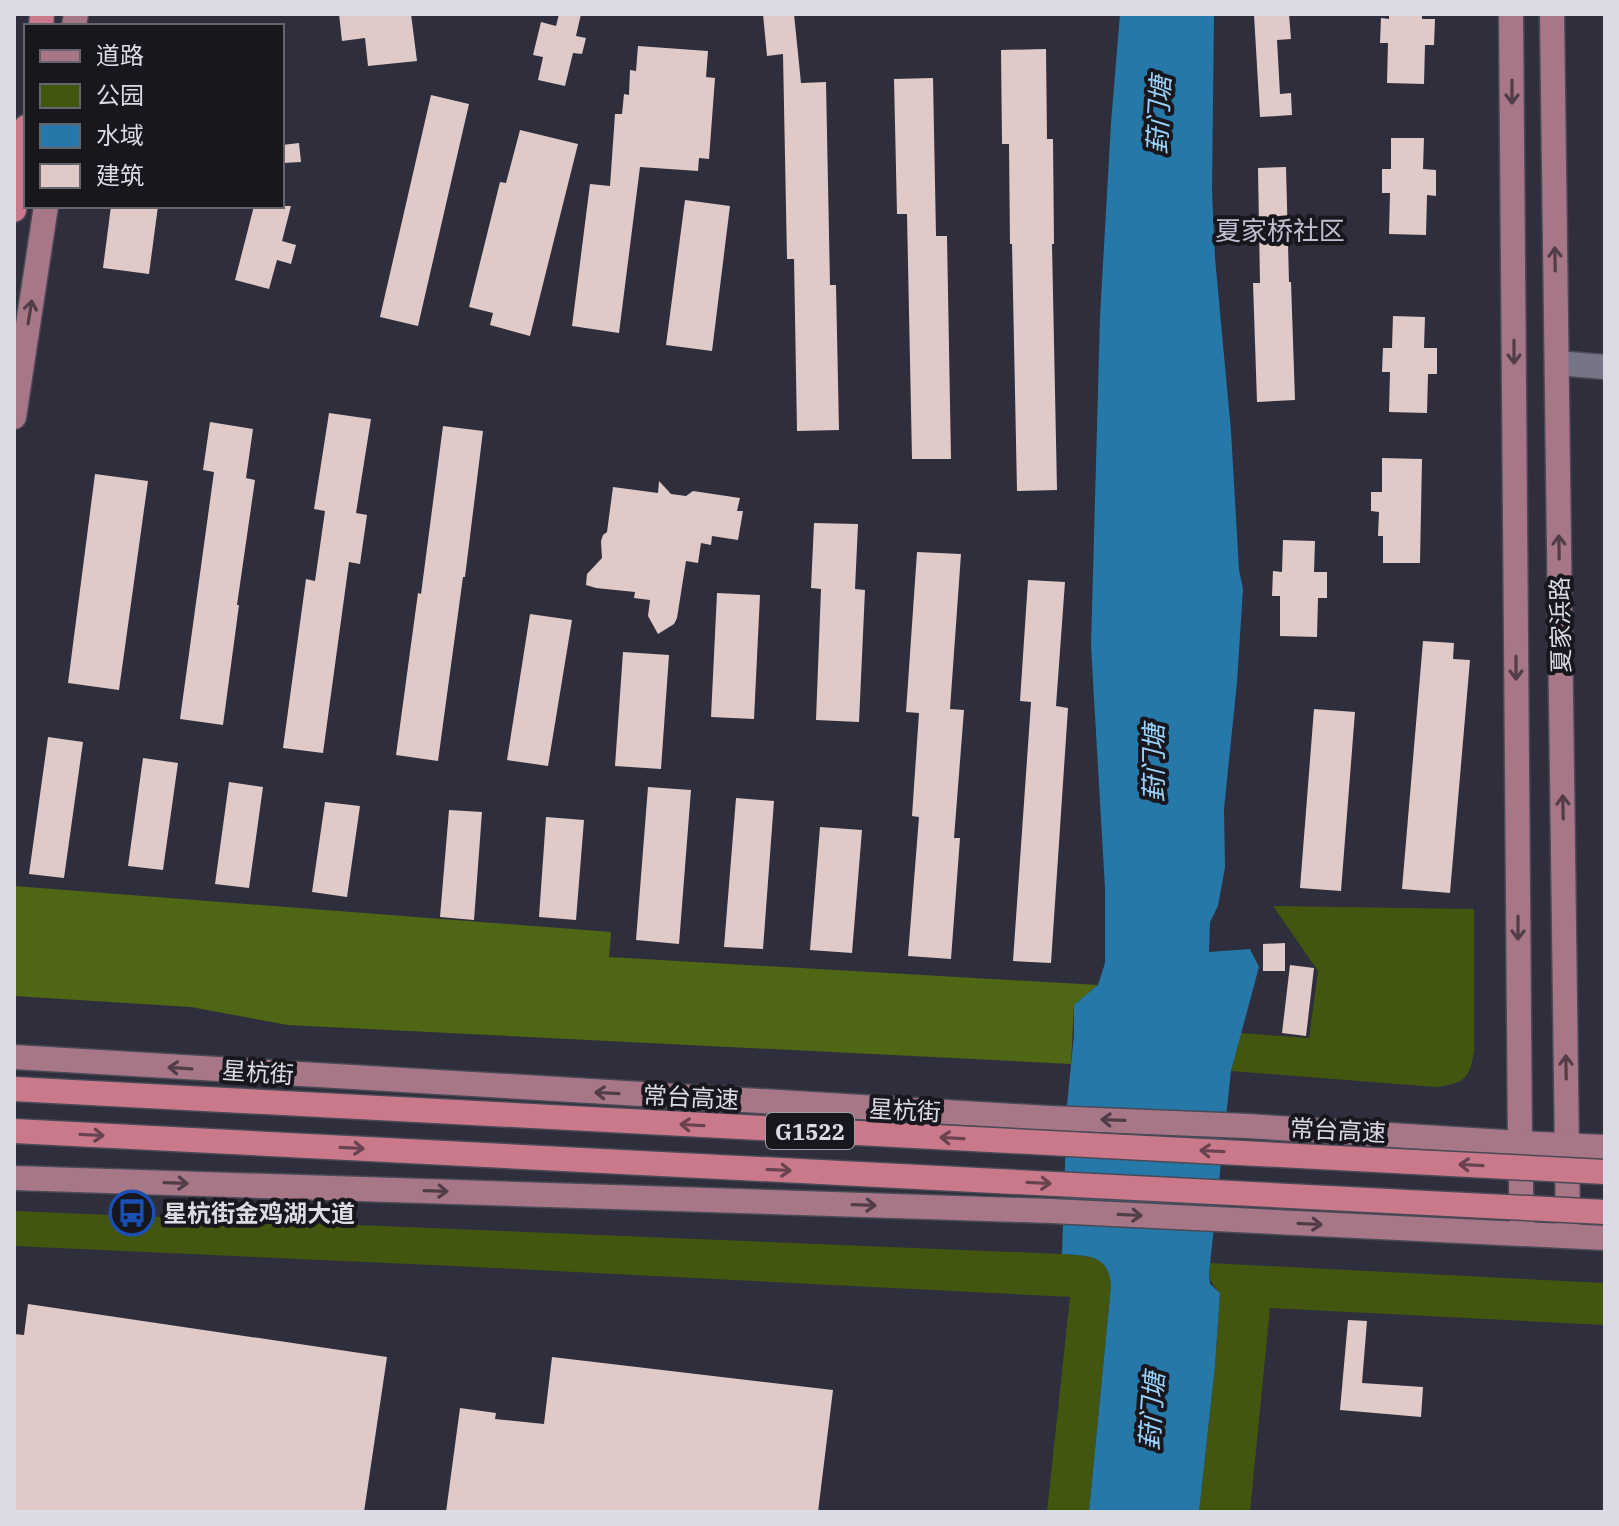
<svg xmlns="http://www.w3.org/2000/svg" width="1619" height="1526" font-family="'IBM Plex Serif','Noto Sans SC',serif">
<style>
.green{fill:#42560f}
.forest{fill:#4f6615}
.water{fill:#2678a8}
.building{fill:#e0cac7}
.lines{fill:none;stroke-linecap:round;stroke-linejoin:round}
.minor-casing{stroke:#4a4956;stroke-width:27}
.major-casing{stroke:#4a4956;stroke-width:27}
.highway-casing{stroke:#4a4956;stroke-width:27}
.minor{stroke:#757586;stroke-width:24}
.major{stroke:#a77788;stroke-width:24}
.highway{stroke:#c9798a;stroke-width:24}
.highway-bridge-casing{stroke:#4a4956;stroke-width:27;stroke-linecap:butt}
.highway-bridge{stroke:#c9798a;stroke-width:24}
.oneway{stroke:#513d48}
.oneway2{stroke:#68434f}
.labels{text-anchor:middle;dominant-baseline:central;stroke-width:8;stroke-linejoin:round;paint-order:stroke}
.shield{fill:#18171e;stroke:#a0a0a9;stroke-width:2}
.shield-label{font-size:22px;font-weight:bold;fill:#dbdbe5}
.street-label{font-size:24px;fill:#dbdbe5;stroke:#18171e}
.poi-label{font-size:24px;font-weight:bold;fill:#dbdbe5;stroke:#18171e;text-anchor:start}
.water-label{font-size:26px;font-style:italic;fill:#9ad4fc;stroke:#18171e}
.neighbourhood-label{font-size:26px;fill:#c0bfd2;stroke:#18171e}
</style>
<rect width="100%" height="100%" fill="#2f2e3d"/>
<g class="green">
<path d="M 1273,906 L 1474,909 L 1474,1051 C 1470,1079 1463,1084 1436,1087 L 1231,1071 L 1241,1033 L 1309,1038 L 1318,971 Z"/>
<path d="M 14,1211 L 1062,1254 C 1088,1256 1109,1254 1111,1286 L 1089,1512 L 1047,1512 L 1070,1297 L 476,1267 L 14,1246 Z"/>
<path d="M 1210,1263 L 1605,1283 L 1605,1325 L 1270,1308 L 1250,1512 L 1199,1512 L 1215,1366 L 1220,1293 C 1210,1283 1208,1277 1210,1263 Z"/>
</g>
<path class="forest" d="M 14,886 L 611,932 L 609,957 L 1098,985 L 1074,1005 L 1071,1064 L 288,1025 L 191,1007 L 14,996 Z"/>
<path class="water" d="M 1120,14 L 1214,14 L 1212,190 L 1215,258 L 1231,431 L 1239,570 L 1243,589 L 1237,682 L 1224,809 L 1225,867 L 1218,906 L 1210,922 L 1209,952 L 1250,949 L 1259,967 L 1231,1071 L 1209,1273 L 1210,1284 L 1220,1293 L 1215,1366 L 1199,1512 L 1089,1512 L 1111,1286 C 1109,1254 1088,1256 1062,1254 L 1067,1105 L 1074,1035 L 1074,1005 L 1098,985 L 1105,963 L 1105,888 L 1091,646 L 1100,317 L 1111,123 Z"/>
<g class="building">
<path d="M 339,14 L 411,14 L 417,61 L 368,66 L 365,38 L 342,41 Z"/>
<path d="M 559,14 L 581,14 L 576,36 L 586,38 L 582,54 L 573,53 L 565,86 L 538,80 L 543,57 L 533,55 L 541,22 L 556,26 Z"/>
<path d="M 763,14 L 794,14 L 801,83 L 826,82 L 830,285 L 836,285 L 839,430 L 797,431 L 794,259 L 787,259 L 783,54 L 767,56 Z"/>
<path d="M 1289,14 L 1291,39 L 1277,40 L 1280,94 L 1291,93 L 1292,115 L 1260,117 L 1254,15 Z"/>
<path d="M 1389,14 L 1422,14 L 1422,19 L 1435,19 L 1434,45 L 1425,45 L 1424,84 L 1387,83 L 1388,43 L 1380,43 L 1381,18 L 1389,19 Z"/>
<path d="M 638,46 L 708,51 L 706,77 L 715,78 L 709,159 L 699,158 L 698,171 L 640,167 L 619,333 L 572,326 L 590,184 L 610,186 L 615,114 L 622,114 L 624,94 L 629,95 L 630,70 L 636,71 Z"/>
<path d="M 1046,49 L 1047,139 L 1053,139 L 1054,244 L 1052,244 L 1057,490 L 1017,491 L 1012,244 L 1010,244 L 1009,144 L 1002,144 L 1001,50 Z"/>
<path d="M 933,78 L 936,236 L 947,236 L 951,459 L 912,459 L 907,214 L 897,214 L 894,79 Z"/>
<path d="M 431,95 L 469,104 L 418,326 L 380,317 Z"/>
<path d="M 520,130 L 578,144 L 530,336 L 490,325 L 493,313 L 469,307 L 500,182 L 506,183 Z"/>
<path d="M 1391,138 L 1424,138 L 1423,169 L 1436,170 L 1436,196 L 1427,195 L 1426,235 L 1389,234 L 1390,193 L 1382,193 L 1382,169 L 1391,169 Z"/>
<path d="M 299,143 L 301,162 L 282,163 L 282,145 Z"/>
<path d="M 1286,167 L 1289,282 L 1291,282 L 1295,400 L 1257,402 L 1253,283 L 1260,283 L 1258,168 Z"/>
<path d="M 685,200 L 730,206 L 712,351 L 666,345 Z"/>
<path d="M 111,206 L 158,206 L 149,274 L 103,268 Z"/>
<path d="M 254,206 L 291,206 L 282,241 L 296,245 L 291,264 L 277,260 L 269,289 L 235,280 Z"/>
<path d="M 1393,316 L 1425,317 L 1424,348 L 1437,348 L 1437,374 L 1428,374 L 1427,413 L 1389,412 L 1390,372 L 1382,372 L 1383,348 L 1392,348 Z"/>
<path d="M 329,413 L 371,419 L 356,513 L 367,515 L 360,564 L 349,562 L 323,753 L 283,748 L 306,579 L 315,581 L 325,511 L 314,509 Z"/>
<path d="M 210,422 L 253,429 L 246,478 L 255,480 L 237,605 L 239,605 L 223,725 L 180,719 L 214,472 L 203,470 Z"/>
<path d="M 443,426 L 483,431 L 465,577 L 463,577 L 438,761 L 396,755 L 418,593 L 421,594 Z"/>
<path d="M 1382,458 L 1422,459 L 1420,563 L 1383,563 L 1383,536 L 1378,536 L 1379,512 L 1371,511 L 1371,492 L 1382,492 Z"/>
<path d="M 95,474 L 148,481 L 119,690 L 68,683 Z"/>
<path d="M 659,481 L 671,494 L 686,496 L 693,491 L 740,498 L 737,511 L 743,511 L 738,540 L 712,536 L 711,545 L 701,543 L 698,563 L 686,561 L 677,618 L 674,624 L 658,634 L 648,616 L 650,600 L 634,598 L 635,592 L 596,588 L 586,585 L 587,574 L 602,558 L 601,541 L 603,535 L 607,532 L 613,487 L 658,493 Z"/>
<path d="M 814,523 L 858,524 L 855,589 L 865,590 L 859,722 L 816,720 L 821,589 L 811,588 Z"/>
<path d="M 1283,540 L 1315,541 L 1314,572 L 1327,572 L 1327,598 L 1318,598 L 1317,637 L 1280,636 L 1280,596 L 1272,596 L 1273,571 L 1282,572 Z"/>
<path d="M 917,552 L 961,554 L 950,709 L 964,710 L 954,838 L 960,838 L 951,959 L 908,956 L 919,817 L 912,816 L 919,713 L 906,712 Z"/>
<path d="M 1028,580 L 1065,582 L 1056,706 L 1068,708 L 1051,963 L 1013,961 L 1031,702 L 1020,701 Z"/>
<path d="M 717,593 L 760,595 L 754,719 L 711,717 Z"/>
<path d="M 530,614 L 572,620 L 548,766 L 507,760 Z"/>
<path d="M 1423,641 L 1454,643 L 1453,659 L 1470,660 L 1450,893 L 1402,889 Z"/>
<path d="M 623,652 L 669,655 L 661,769 L 615,766 Z"/>
<path d="M 1314,709 L 1355,712 L 1341,891 L 1300,888 Z"/>
<path d="M 48,737 L 83,742 L 64,878 L 29,874 Z"/>
<path d="M 143,758 L 178,763 L 163,870 L 128,866 Z"/>
<path d="M 229,782 L 263,787 L 249,888 L 215,884 Z"/>
<path d="M 648,787 L 691,790 L 679,944 L 636,940 Z"/>
<path d="M 736,798 L 774,801 L 763,949 L 724,947 Z"/>
<path d="M 325,802 L 360,806 L 347,897 L 312,892 Z"/>
<path d="M 449,810 L 482,812 L 474,920 L 440,917 Z"/>
<path d="M 546,817 L 584,820 L 576,920 L 539,917 Z"/>
<path d="M 820,827 L 862,830 L 852,953 L 810,950 Z"/>
<path d="M 1285,943 L 1285,971 L 1263,971 L 1263,944 Z"/>
<path d="M 1290,965 L 1314,968 L 1306,1036 L 1282,1033 Z"/>
<path d="M 28,1304 L 387,1357 L 364,1512 L 14,1512 L 14,1334 L 24,1335 Z"/>
<path d="M 1348,1320 L 1367,1321 L 1362,1383 L 1423,1387 L 1421,1417 L 1340,1410 Z"/>
<path d="M 552,1357 L 833,1390 L 818,1512 L 446,1512 L 460,1408 L 496,1413 L 495,1419 L 544,1424 Z"/>
</g>
<g class="lines">
<g class="minor-casing">
<path id="minor" d="M 1557,363 L 1605,367"/>
</g>
<g class="major-casing">
<g id="major">
<path d="M 1511,14 L 1520,1143 L 1522,1228"/>
<path d="M 1552,14 L 1568,1230"/>
<path d="M 74,26 L 76,14"/>
<path d="M 14,417 L 46,206"/>
<path d="M 14,1057 L 1048,1118 L 1247,1126 L 1520,1143 L 1605,1147"/>
<path d="M 14,1178 L 1052,1211 L 1605,1238"/>
</g>
</g>
<g class="highway-casing">
<g id="highway">
<path d="M 41,26 L 42,14"/>
<path d="M 14,210 L 26,127"/>
</g>
</g>
<use href="#minor" class="minor"/>
<use href="#major" class="major"/>
<use href="#highway" class="highway"/>
<g class="highway-bridge-casing">
<g id="highway-bridge">
<path d="M 14,1089 L 1605,1172"/>
<path d="M 14,1131 L 1605,1212"/>
</g>
</g>
<use href="#highway-bridge" class="highway-bridge"/>
</g>
<defs><path id="oneway-shaft" d="M-6 0H5M1.5-3L5.5 0L1.5 3" fill="none" stroke-width="1.6" stroke-linecap="round" stroke-linejoin="round" transform="scale(2)"/></defs>
<g class="oneway">
<use href="#oneway-shaft" transform="translate(1512 92) rotate(90)"/>
<use href="#oneway-shaft" transform="translate(1555 259) rotate(-91)"/>
<use href="#oneway-shaft" transform="translate(30 312) rotate(-81)"/>
<use href="#oneway-shaft" transform="translate(1514 352) rotate(90)"/>
<use href="#oneway-shaft" transform="translate(1559 547) rotate(-91)"/>
<use href="#oneway-shaft" transform="translate(1516 668) rotate(90)"/>
<use href="#oneway-shaft" transform="translate(1563 807) rotate(-91)"/>
<use href="#oneway-shaft" transform="translate(1518 928) rotate(90)"/>
<use href="#oneway-shaft" transform="translate(1566 1067) rotate(-91)"/>
<use href="#oneway-shaft" transform="translate(180 1068) rotate(-176)"/>
<use href="#oneway-shaft" transform="translate(607 1093) rotate(-177)"/>
<use href="#oneway-shaft" transform="translate(1113 1120) rotate(-178)"/>
<use href="#oneway-shaft" transform="translate(176 1183) rotate(2)"/>
<use href="#oneway-shaft" transform="translate(436 1191) rotate(2)"/>
<use href="#oneway-shaft" transform="translate(864 1205) rotate(2)"/>
<use href="#oneway-shaft" transform="translate(1130 1215) rotate(3)"/>
<use href="#oneway-shaft" transform="translate(1310 1224) rotate(3)"/>
</g>
<g class="oneway2">
<use href="#oneway-shaft" transform="translate(692 1125) rotate(-177)"/>
<use href="#oneway-shaft" transform="translate(92 1135) rotate(3)"/>
<use href="#oneway-shaft" transform="translate(952 1138) rotate(-177)"/>
<use href="#oneway-shaft" transform="translate(352 1148) rotate(3)"/>
<use href="#oneway-shaft" transform="translate(1212 1151) rotate(-177)"/>
<use href="#oneway-shaft" transform="translate(1471 1165) rotate(-177)"/>
<use href="#oneway-shaft" transform="translate(779 1170) rotate(3)"/>
<use href="#oneway-shaft" transform="translate(1039 1183) rotate(3)"/>
</g>
<defs>
<g id="bus-ring" transform="scale(2.3)"><circle r="9.5" fill="#18171e" stroke="#1a4fb4" stroke-width="1.5"/><path d="M-5-6H5V4H4V6H2V4H-2V6H-4V4H-5ZM-3.5-4V0h7V-4ZM-3.5 1.2v1.5H-2V1.2ZM2 1.2v1.5H3.5V1.2Z" fill="#1a4fb4"/></g>
</defs>
<g fill-rule="evenodd">
<use href="#bus-ring" x="132" y="1213"/>
</g>
<g class="labels">
<rect class="shield" x="766" y="1113" width="88" height="36" rx="6"/>
<g class="shield-label">
<text x="810" y="1131">G1522</text>
</g>
<g class="street-label">
<text transform="translate(1560 625) rotate(-91)">夏家浜路</text>
<text transform="translate(258 1072) rotate(4)">星杭街</text>
<text transform="translate(691 1097) rotate(3)">常台高速</text>
<text transform="translate(905 1110) rotate(3)">星杭街</text>
<text transform="translate(1338 1130) rotate(3)">常台高速</text>
</g>
<g class="poi-label">
<text x="163" y="1213">星杭街金鸡湖大道</text>
</g>
<g class="water-label">
<text transform="translate(1158 115) rotate(-87)">葑门塘</text>
<text transform="translate(1153 763) rotate(-90)">葑门塘</text>
<text transform="translate(1151 1411) rotate(-86)">葑门塘</text>
</g>
<g class="neighbourhood-label">
<text x="1280" y="230">夏家桥社区</text>
</g>
</g>
<rect width="1619" height="1526" fill="none" stroke="#dbdbe5" stroke-width="32"/>
<rect x="24" y="24" width="260" height="184" fill="#18171e" stroke="#66656e" stroke-width="2"/>
<rect x="40" y="50" width="40" height="12" fill="#a77788" stroke="#66656e" stroke-width="2"/>
<text x="96" y="64" font-size="24" fill="#dbdbe5">道路</text>
<rect x="40" y="84" width="40" height="24" fill="#42560f" stroke="#66656e" stroke-width="2"/>
<text x="96" y="104" font-size="24" fill="#dbdbe5">公园</text>
<rect x="40" y="124" width="40" height="24" fill="#2678a8" stroke="#66656e" stroke-width="2"/>
<text x="96" y="144" font-size="24" fill="#dbdbe5">水域</text>
<rect x="40" y="164" width="40" height="24" fill="#e0cac7" stroke="#66656e" stroke-width="2"/>
<text x="96" y="184" font-size="24" fill="#dbdbe5">建筑</text>
</svg>
